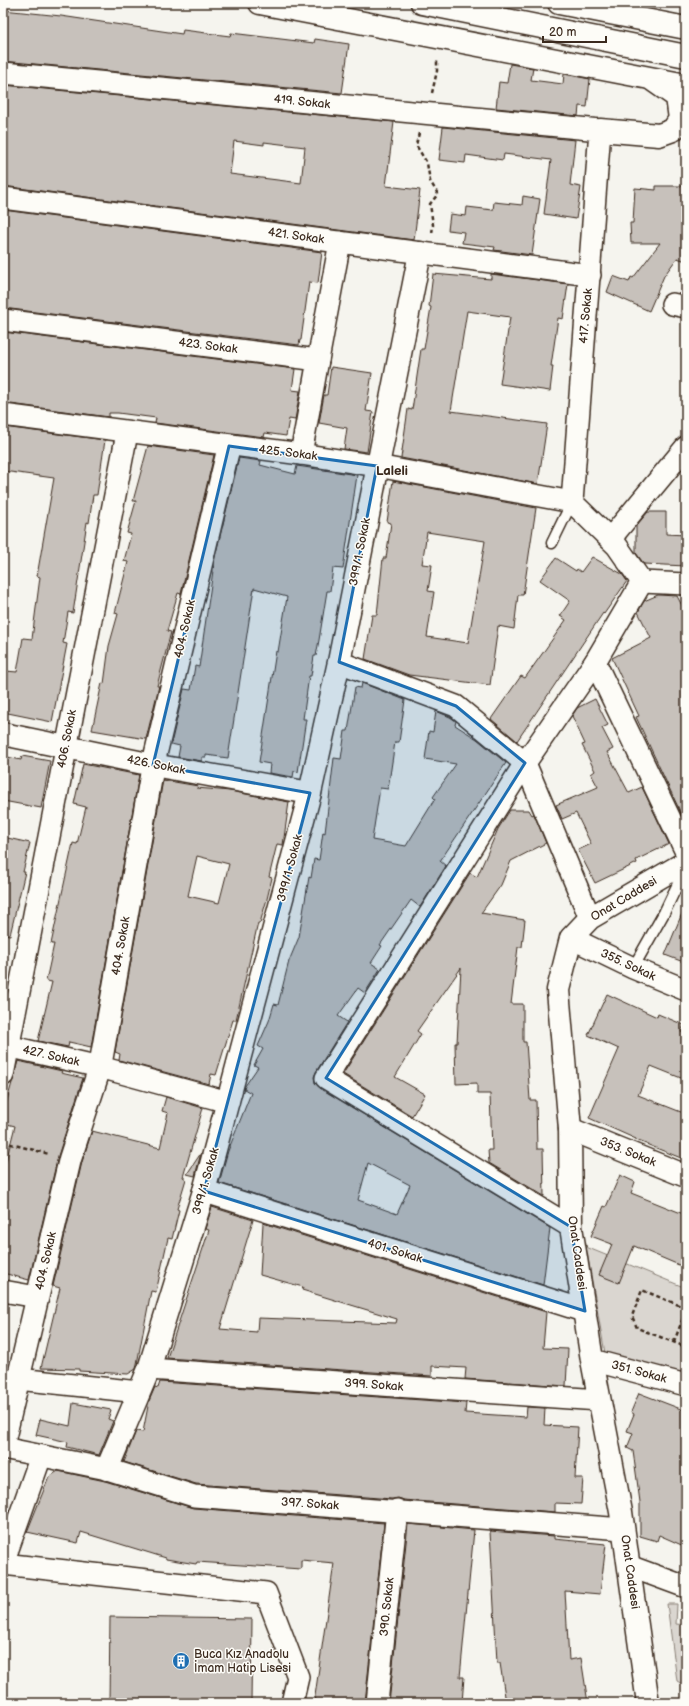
<svg xmlns="http://www.w3.org/2000/svg" width="689" height="1706" font-family="'Balsamiq Sans',sans-serif">
<style>
.green{fill:#dad6d0;stroke:#8a8077}
.building{fill:#c7c1bb;stroke:#3b2a1e;fill-rule:evenodd}
.lines{fill:none;stroke-linecap:round;stroke-linejoin:round}
.lane-casing{stroke:#3b2a1e;stroke-width:13}
.street-casing{stroke:#3b2a1e;stroke-width:24}
.secondary-casing{stroke:#3b2a1e;stroke-width:25}
.primary-casing{stroke:#3b2a1e;stroke-width:25}
.path{stroke:#3b2a1e;stroke-width:2.5;stroke-dasharray:4 3;stroke-linecap:butt}
.lane{stroke:#fdfcf7;stroke-width:10}
.street{stroke:#fdfcf7;stroke-width:21}
.secondary{stroke:#fdfcf7;stroke-width:22}
.primary{stroke:#fdfcf7;stroke-width:22}
.marked{fill:#1f6fb2;fill-opacity:0.2;stroke:#1f6fb2;stroke-width:3;stroke-linejoin:round}
.labels{text-anchor:middle;dominant-baseline:central;stroke-width:3;stroke-linejoin:round;paint-order:stroke}
.street-label{font-size:12px;fill:#3b2a1e;stroke:#fdfcf7}
.poi-label{font-size:12px;fill:#3b2a1e;stroke:#fdfcf7;text-anchor:start}
.neighbourhood-label{font-size:13px;font-weight:bold;fill:#3b2a1e;stroke:#fdfcf7}
</style>
<rect width="100%" height="100%" fill="#f5f4ee"/>
<filter id="ink" filterUnits="userSpaceOnUse"><feTurbulence type="fractalNoise" baseFrequency=".025" numOctaves="2"/><feDisplacementMap in="SourceGraphic" scale="8" xChannelSelector="R" yChannelSelector="G"/><feConvolveMatrix kernelMatrix="1 2 1 2 8 2 1 2 1" color-interpolation-filters="sRGB"/></filter>
<g filter="url(#ink)">
<g class="green">
<path d="M 586,1247 L 686,1288 L 686,1384 L 605,1353 Z"/>
<path d="M 667,1604 L 677,1604 L 676,1624 L 686,1625 L 686,1686 L 677,1681 Z"/>
</g>
<g class="building">
<path d="M 3,10 L 61,16 L 182,34 L 183,30 L 230,36 L 231,33 L 314,43 L 315,39 L 349,44 L 342,93 L 3,61 Z"/>
<path d="M 510,64 L 533,68 L 531,80 L 563,84 L 564,74 L 590,79 L 587,107 L 579,106 L 578,116 L 496,108 L 499,82 L 507,83 Z"/>
<path d="M 3,85 L 394,122 L 386,186 L 420,190 L 414,240 L 3,186 ZM 234,141 L 264,145 L 264,142 L 305,147 L 301,183 L 230,174 Z"/>
<path d="M 443,127 L 575,140 L 570,185 L 581,187 L 576,219 L 544,214 L 551,160 L 504,154 L 503,160 L 466,155 L 465,163 L 439,160 Z"/>
<path d="M 656,186 L 686,186 L 686,261 L 677,258 L 664,276 L 649,311 L 607,292 L 613,276 L 629,282 L 631,277 L 633,278 L 660,243 L 631,243 L 630,223 L 633,223 L 635,188 L 656,190 Z"/>
<path d="M 523,196 L 540,199 L 532,255 L 494,250 L 495,247 L 462,243 L 464,232 L 448,230 L 450,214 L 466,216 L 467,207 L 493,210 L 494,202 L 522,205 Z"/>
<path d="M 3,210 L 322,252 L 318,283 L 309,282 L 301,340 L 300,340 L 299,345 L 3,308 Z"/>
<path d="M 433,274 L 491,279 L 491,274 L 568,284 L 563,319 L 558,318 L 551,366 L 553,366 L 550,391 L 500,384 L 510,317 L 467,311 L 451,411 L 547,424 L 538,484 L 401,458 L 408,409 L 412,410 L 421,349 L 424,349 L 431,307 L 429,306 Z"/>
<path d="M 3,332 L 295,369 L 292,390 L 300,391 L 295,420 L 289,419 L 286,436 L 265,433 L 264,437 L 155,423 L 156,418 L 118,413 L 109,413 L 109,417 L 3,403 Z"/>
<path d="M 331,367 L 372,373 L 366,411 L 373,412 L 367,452 L 344,449 L 347,428 L 319,423 L 324,395 L 327,395 Z"/>
<path d="M 3,427 L 105,440 L 97,495 L 93,495 L 89,523 L 87,522 L 73,613 L 68,612 L 63,643 L 67,644 L 52,722 L 3,712 L 3,693 L 6,671 L 17,672 L 23,638 L 32,639 L 40,577 L 37,576 L 54,478 L 3,471 Z"/>
<path d="M 148,446 L 214,455 L 181,594 L 178,593 L 167,631 L 171,632 L 157,686 L 159,686 L 146,739 L 92,730 L 102,683 L 104,684 L 109,646 L 118,614 L 115,613 L 128,562 L 124,561 L 131,534 L 127,533 L 136,501 L 133,501 Z"/>
<path d="M 239,458 L 261,461 L 260,465 L 295,474 L 297,466 L 357,475 L 343,569 L 333,568 L 330,591 L 327,591 L 319,640 L 316,656 L 314,656 L 311,676 L 309,676 L 303,719 L 306,719 L 298,772 L 294,771 L 293,777 L 269,773 L 270,764 L 259,762 L 276,651 L 278,652 L 287,597 L 254,588 L 228,758 L 206,755 L 206,757 L 202,757 L 202,761 L 178,757 L 180,746 L 171,744 L 184,689 L 191,690 L 195,666 L 199,667 L 215,557 Z"/>
<path d="M 393,481 L 536,508 L 523,595 L 518,595 L 514,629 L 498,626 L 490,685 L 409,675 L 365,659 L 372,615 L 377,615 L 383,558 L 386,558 L 391,523 L 387,522 ZM 427,532 L 485,541 L 468,643 L 427,637 L 434,592 L 428,591 L 432,565 L 422,564 Z"/>
<path d="M 648,512 L 666,512 L 666,534 L 686,535 L 686,566 L 644,564 L 636,553 L 636,526 Z"/>
<path d="M 592,557 L 622,574 L 627,581 L 604,614 L 603,613 L 517,741 L 491,719 L 521,676 L 525,678 L 566,620 L 560,616 L 570,601 L 540,580 L 556,558 L 576,571 L 577,569 L 581,572 Z"/>
<path d="M 658,595 L 677,596 L 686,613 L 686,824 L 636,717 L 639,716 L 612,658 L 651,638 L 638,612 L 644,601 Z"/>
<path d="M 362,683 L 405,700 L 399,742 L 395,742 L 388,789 L 380,788 L 372,840 L 406,846 L 435,799 L 433,797 L 456,764 L 425,759 L 429,731 L 433,732 L 436,711 L 450,717 L 456,721 L 455,725 L 477,739 L 506,763 L 440,861 L 446,866 L 420,907 L 411,900 L 380,945 L 382,946 L 371,963 L 380,969 L 365,993 L 358,988 L 338,1016 L 347,1022 L 316,1072 L 314,1077 L 315,1083 L 320,1088 L 550,1228 L 543,1285 L 219,1183 L 228,1151 L 251,1093 L 244,1089 L 245,1086 L 258,1067 L 254,1065 L 263,1049 L 258,1046 L 269,1021 L 274,1004 L 278,1005 L 289,961 L 299,937 L 309,877 L 311,878 L 314,859 L 319,860 L 323,832 L 325,833 L 334,758 L 341,759 L 345,731 L 348,731 L 355,687 L 361,688 ZM 368,1163 L 410,1185 L 397,1214 L 358,1200 Z"/>
<path d="M 595,699 L 608,725 L 602,728 L 613,749 L 607,752 L 629,793 L 642,787 L 669,844 L 636,860 L 637,863 L 595,883 L 578,850 L 591,844 L 576,813 L 562,819 L 556,805 L 598,787 L 591,774 L 595,771 L 582,745 L 585,744 L 572,716 L 577,708 Z"/>
<path d="M 3,756 L 21,760 L 22,756 L 50,761 L 41,808 L 3,801 Z"/>
<path d="M 83,764 L 139,775 L 91,1047 L 69,1042 L 68,1047 L 38,1041 L 52,982 L 46,981 L 54,944 L 51,944 L 73,843 L 77,844 L 86,807 L 74,804 Z"/>
<path d="M 163,780 L 198,786 L 197,788 L 230,791 L 289,802 L 283,845 L 277,844 L 269,877 L 272,878 L 267,899 L 260,923 L 258,923 L 236,1020 L 233,1020 L 216,1075 L 211,1074 L 209,1084 L 119,1060 L 120,1054 L 115,1052 ZM 197,856 L 229,864 L 219,903 L 188,896 Z"/>
<path d="M 510,810 L 529,810 L 532,815 L 534,814 L 546,843 L 511,861 L 501,885 L 481,913 L 525,920 L 522,947 L 518,947 L 511,1004 L 523,1004 L 523,1042 L 526,1042 L 530,1100 L 536,1100 L 537,1149 L 543,1149 L 544,1196 L 489,1163 L 488,1150 L 492,1150 L 490,1094 L 477,1094 L 477,1083 L 456,1084 L 455,1043 L 457,1043 L 461,968 L 417,1031 L 421,1034 L 395,1077 L 425,1094 L 412,1116 L 343,1074 L 470,873 L 477,877 L 498,829 Z"/>
<path d="M 3,837 L 30,843 L 23,872 L 25,872 L 10,935 L 3,934 Z"/>
<path d="M 685,906 L 686,906 L 686,963 L 665,955 Z"/>
<path d="M 607,994 L 657,1017 L 658,1014 L 684,1025 L 681,1032 L 686,1034 L 686,1080 L 651,1066 L 638,1095 L 686,1114 L 686,1160 L 636,1140 L 636,1139 L 589,1118 L 619,1049 L 588,1035 Z"/>
<path d="M 18,1061 L 62,1071 L 61,1073 L 83,1078 L 58,1156 L 29,1280 L 3,1273 L 3,1173 L 15,1126 L 3,1123 L 3,1115 Z"/>
<path d="M 166,1097 L 203,1108 L 183,1177 L 186,1179 L 177,1209 L 179,1210 L 172,1239 L 168,1238 L 156,1292 L 151,1291 L 136,1369 L 128,1374 L 79,1371 L 79,1369 L 41,1368 L 60,1288 L 53,1286 L 82,1162 L 92,1131 L 160,1148 L 168,1113 L 162,1111 Z"/>
<path d="M 201,1153 L 195,1176 L 187,1174 Z"/>
<path d="M 620,1175 L 635,1182 L 631,1193 L 686,1215 L 686,1268 L 634,1246 L 619,1283 L 599,1275 L 612,1244 L 591,1236 L 604,1206 L 606,1207 Z"/>
<path d="M 212,1207 L 253,1220 L 220,1329 L 257,1332 L 258,1318 L 396,1323 L 397,1319 L 302,1290 L 303,1287 L 260,1275 L 263,1223 L 546,1312 L 543,1348 L 568,1349 L 566,1386 L 465,1379 L 466,1368 L 432,1366 L 432,1376 L 167,1358 L 209,1230 L 205,1229 Z"/>
<path d="M 160,1382 L 466,1403 L 465,1413 L 526,1417 L 527,1407 L 545,1408 L 544,1425 L 578,1427 L 575,1478 L 583,1478 L 581,1504 L 555,1503 L 555,1512 L 404,1500 L 398,1498 L 392,1499 L 196,1484 L 124,1462 L 136,1431 L 143,1432 L 149,1401 L 155,1387 L 158,1388 Z"/>
<path d="M 639,1393 L 686,1411 L 686,1547 L 659,1535 L 657,1541 L 640,1536 L 640,1502 L 633,1451 L 627,1448 L 633,1433 L 627,1431 L 634,1414 L 631,1412 Z"/>
<path d="M 73,1403 L 111,1410 L 108,1419 L 113,1421 L 99,1455 L 67,1447 L 68,1442 L 36,1435 L 40,1419 L 70,1426 Z"/>
<path d="M 58,1471 L 105,1481 L 193,1508 L 384,1523 L 365,1703 L 314,1703 L 334,1563 L 301,1560 L 301,1569 L 197,1562 L 196,1564 L 166,1559 L 166,1558 L 81,1532 L 78,1543 L 27,1532 L 49,1477 Z"/>
<path d="M 408,1524 L 474,1530 L 460,1677 L 464,1677 L 462,1703 L 389,1703 Z"/>
<path d="M 490,1531 L 554,1536 L 554,1539 L 606,1544 L 600,1594 L 565,1591 L 569,1660 L 581,1658 L 588,1703 L 506,1703 L 500,1663 L 497,1663 Z"/>
<path d="M 110,1617 L 252,1619 L 251,1703 L 109,1703 Z"/>
</g>
<g class="lines">
<g class="lane-casing">
<g id="lane">
<path d="M 552,543 L 572,502"/>
<path d="M 633,968 L 664,913 L 686,867"/>
</g>
</g>
<g class="street-casing">
<g id="street">
<path d="M 3,73 L 600,130 L 572,502"/>
<path d="M 3,198 L 590,275"/>
<path d="M 672,304 L 686,307"/>
<path d="M 3,320 L 318,360 L 301,454"/>
<path d="M 318,360 L 340,242"/>
<path d="M 3,415 L 301,454 L 377,466 L 572,502"/>
<path d="M 572,502 L 617,546 L 642,582"/>
<path d="M 610,539 L 686,447"/>
<path d="M 642,582 L 686,584"/>
<path d="M 339,662 L 456,706 L 525,763 L 590,918"/>
<path d="M 595,662 L 686,852"/>
<path d="M 571,938 L 633,968 L 686,990"/>
<path d="M 3,1045 L 100,1067 L 228,1102"/>
<path d="M 3,1075 L 127,433"/>
<path d="M 571,1227 L 326,1078 L 525,763 L 595,662 L 642,582"/>
<path d="M 3,1291 L 37,1297"/>
<path d="M 592,1360 L 686,1385"/>
<path d="M 149,1369 L 599,1400"/>
<path d="M 18,1379 L 139,1392"/>
<path d="M 3,1448 L 107,1469 L 194,1496 L 623,1529"/>
<path d="M 3,1563 L 41,1456"/>
<path d="M 3,1564 L 266,1593 L 298,1677 L 292,1703"/>
<path d="M 629,1566 L 686,1587"/>
<path d="M 377,1703 L 397,1510"/>
</g>
</g>
<g class="secondary-casing">
<g id="secondary">
<path d="M 3,734 L 153,765 L 310,793"/>
<path d="M 570,1129 L 686,1176"/>
<path d="M 204,1191 L 585,1311"/>
<path d="M 3,1444 L 70,1159 L 100,1067 L 153,765 L 229,446"/>
<path d="M 107,1469 L 149,1369 L 204,1191 L 310,793 L 339,662 L 420,253"/>
<path d="M 648,1703 L 621,1512 L 592,1360 L 571,1227 L 570,1129 L 558,990 L 571,938 L 590,918 L 686,862"/>
</g>
</g>
<g class="primary-casing">
<g id="primary">
<path d="M 260,3 L 686,85"/>
<path d="M 422,3 L 686,56"/>
<path d="M 559,3 L 686,28"/>
<path d="M 600,130 L 659,135 L 673,130 L 680,119 L 677,97 L 654,81"/>
</g>
</g>
<g class="path">
<path d="M 432,93 L 437,71 L 437,59"/>
<path d="M 419,133 L 416,145 L 427,163 L 430,181 L 438,194 L 430,204 L 433,225 L 432,234"/>
<path d="M 3,1142 L 49,1154"/>
<path d="M 686,1308 L 642,1290 L 632,1316 L 637,1328 L 686,1347"/>
<path d="M 674,1342 L 686,1310"/>
</g>
<use href="#lane" class="lane"/>
<use href="#street" class="street"/>
<use href="#secondary" class="secondary"/>
<use href="#primary" class="primary"/>
</g>
</g>
<path class="marked" d="M 229,446 L 377,466 L 339,662 L 456,706 L 525,763 L 326,1078 L 571,1227 L 585,1311 L 204,1191 L 310,793 L 153,765 Z"/>
<defs>
<g id="building-disc" transform="scale(0.9)"><circle r="9.5" fill="#1f6fb2" stroke="#fdfcf7"/><path d="M-4-6H4V6H1V3H-1V6H-4ZM-2.5-4.3h1.7v1.8h-1.7ZM.8-4.3h1.7v1.8H.8ZM-2.5-1h1.7V.8h-1.7ZM.8-1h1.7V.8H.8Z" fill="#fff"/></g>
</defs>
<g fill-rule="evenodd">
<use href="#building-disc" x="181" y="1661"/>
</g>
<g class="labels">
<g class="street-label">
<text transform="translate(302 102) rotate(6)">419. Sokak</text>
<text transform="translate(296 236) rotate(8)">421. Sokak</text>
<text transform="translate(586 316) rotate(-85)">417. Sokak</text>
<text transform="translate(208 346) rotate(7)">423. Sokak</text>
<text transform="translate(288 453) rotate(7)">425. Sokak</text>
<text transform="translate(360 552) rotate(-79)">399/1. Sokak</text>
<text transform="translate(185 629) rotate(-77)">404. Sokak</text>
<text transform="translate(67 739) rotate(-79)">406. Sokak</text>
<text transform="translate(156 765) rotate(11)">426. Sokak</text>
<text transform="translate(290 868) rotate(-75)">399/1. Sokak</text>
<text transform="translate(624 899) rotate(-31)">Onat Caddesi</text>
<text transform="translate(121 946) rotate(-80)">404. Sokak</text>
<text transform="translate(628 965) rotate(25)">355. Sokak</text>
<text transform="translate(51 1056) rotate(13)">427. Sokak</text>
<text transform="translate(628 1152) rotate(22)">353. Sokak</text>
<text transform="translate(206 1181) rotate(-74)">399/1. Sokak</text>
<text transform="translate(395 1251) rotate(17)">401. Sokak</text>
<text transform="translate(577 1253) rotate(82)">Onat Caddesi</text>
<text transform="translate(46 1261) rotate(-77)">404. Sokak</text>
<text transform="translate(639 1372) rotate(15)">351. Sokak</text>
<text transform="translate(374 1385) rotate(4)">399. Sokak</text>
<text transform="translate(310 1504) rotate(4)">397. Sokak</text>
<text transform="translate(630 1572) rotate(82)">Onat Caddesi</text>
<text transform="translate(387 1607) rotate(-84)">390. Sokak</text>
</g>
<g class="poi-label">
<text x="194" y="1654">Buca Kız Anadolu<tspan x="194" dy="14">İmam Hatip Lisesi</tspan></text>
</g>
<g class="neighbourhood-label">
<text x="392" y="471">Laleli</text>
</g>
</g>
<rect width="689" height="1706" fill="none" stroke="#fdfcf7" stroke-width="16"/>
<rect x="8" y="8" width="673" height="1690" fill="none" stroke="#3b2a1e" stroke-width="1.5" filter="url(#ink)"/>
<path d="M543 36v6h63v-6" fill="none" stroke="#3b2a1e" stroke-width="2"/>
<text x="549" y="36" font-size="12" fill="#3b2a1e" stroke="#fdfcf7" stroke-width="3" paint-order="stroke">20 m</text>
</svg>
